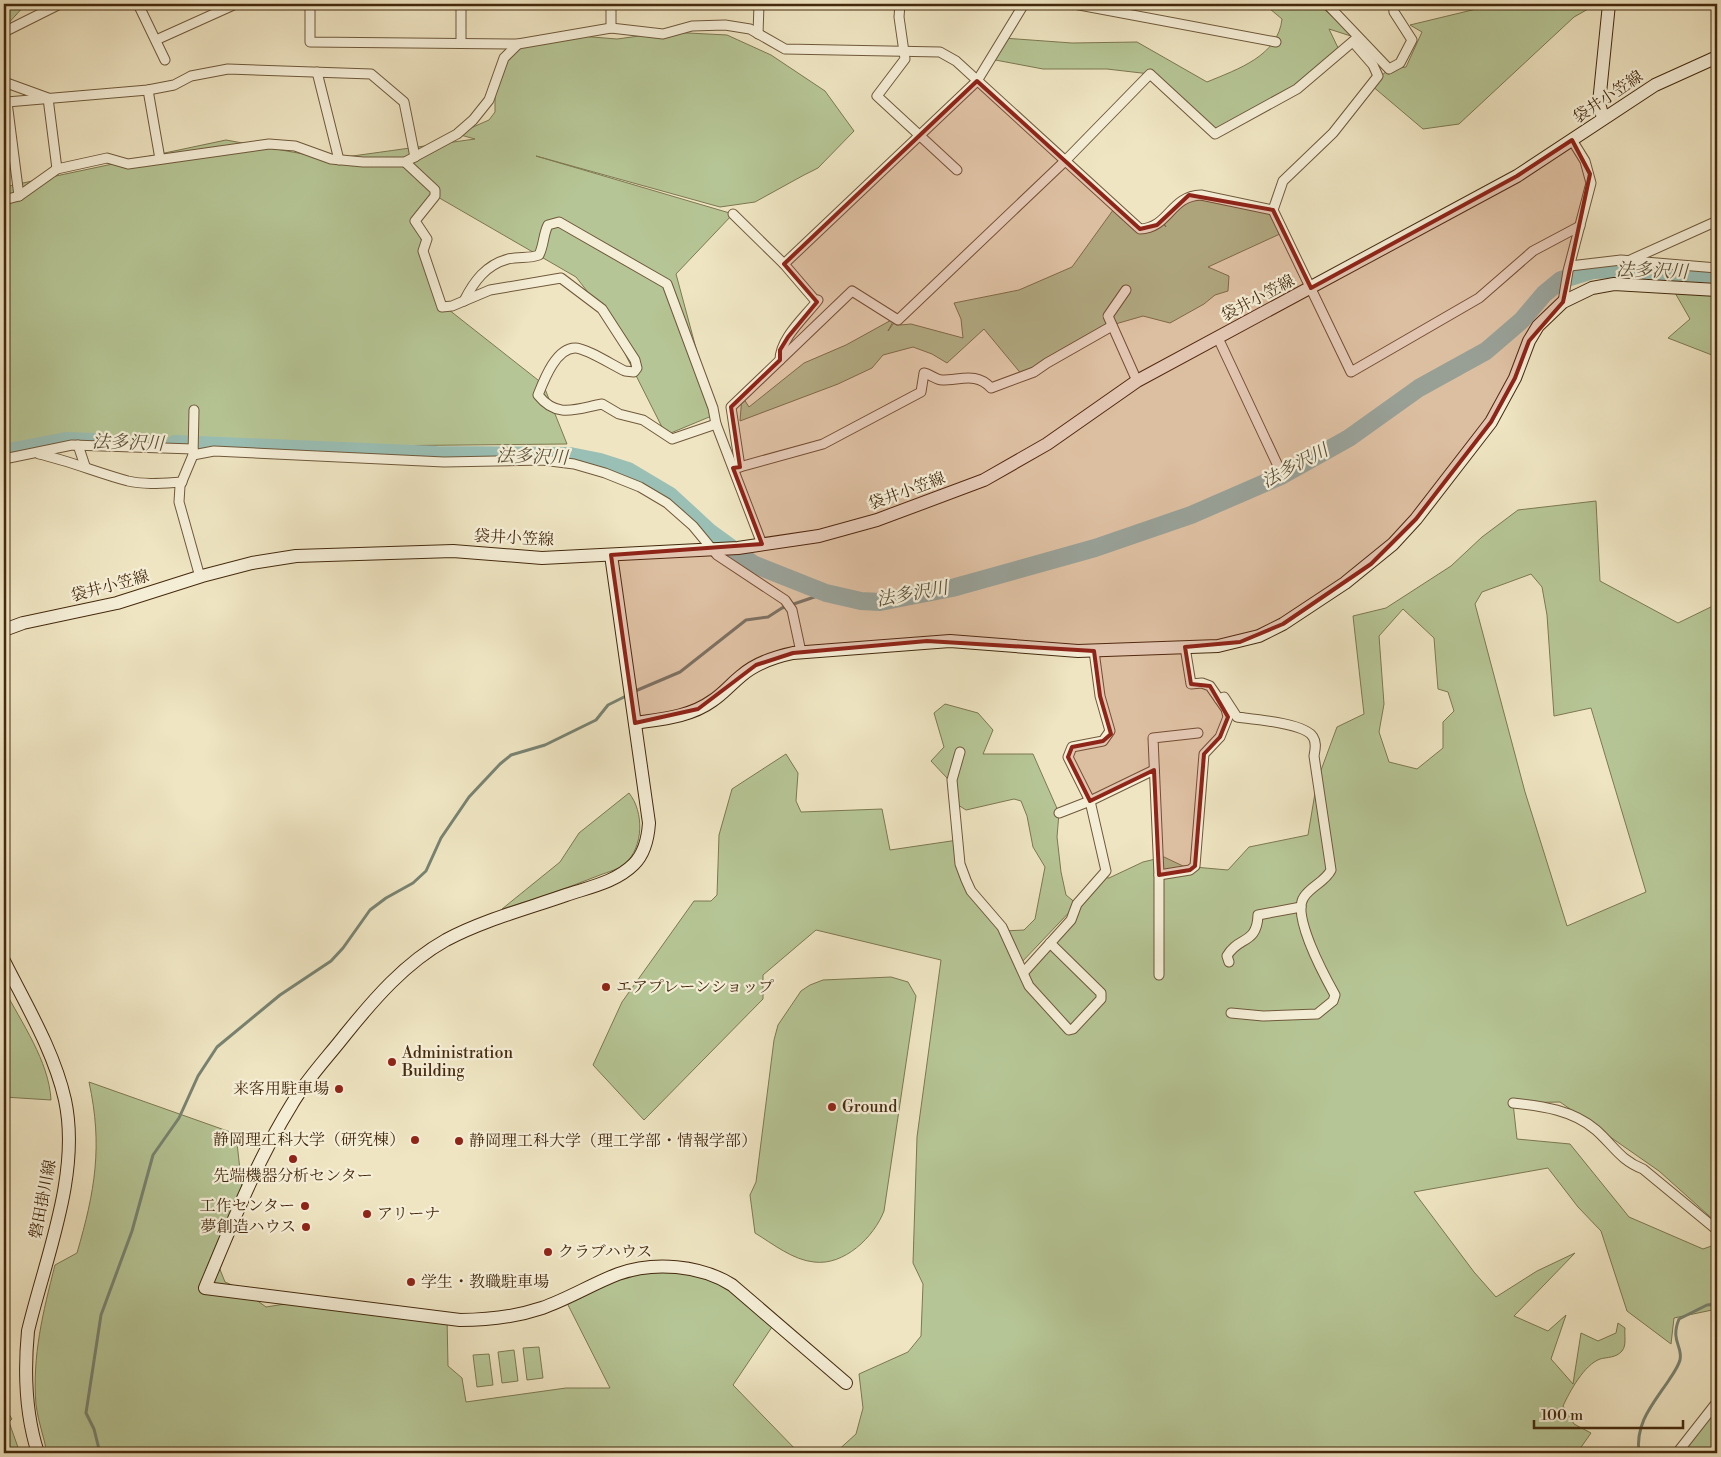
<svg xmlns="http://www.w3.org/2000/svg" width="1721" height="1457" font-family="'Libre Bodoni','Noto Serif JP',serif">
<style>
.green{fill:#b6c595;stroke:#7d7851;fill-rule:evenodd}
.lines{fill:none;stroke-linecap:round;stroke-linejoin:round}
.stream{stroke:#788372;stroke-width:3}
.river{stroke:#9abfb5;stroke-width:18}
.street-casing{stroke:#6f593a;stroke-width:11}
.secondary-casing{stroke:#442a0d;stroke-width:14}
.street{stroke:#f5eed7;stroke-width:9}
.secondary{stroke:#f5eed7;stroke-width:12}
.marked{fill:#8f2418;fill-opacity:0.2;stroke:#8f2418;stroke-width:4;stroke-linejoin:round}
.poi-dot{fill:#8f2418;stroke:#f5eed7;stroke-width:2}
.labels{text-anchor:middle;dominant-baseline:central;stroke-width:4.5;stroke-linejoin:round;paint-order:stroke}
.street-label{font-size:16px;fill:#442a0d;stroke:#f5eed7}
.poi-label{font-size:16px;fill:#442a0d;stroke:#f5eed7;text-anchor:start}
.water-label{font-size:18px;font-style:italic;fill:#5a4f37;stroke:#f5eed7}
</style>
<rect width="100%" height="100%" fill="#efe5c2"/>
<filter id="stains"><feTurbulence type="fractalNoise" baseFrequency=".004" numOctaves="4"/><feColorMatrix values="0 0 0 0 .2 0 0 0 0 .09 0 0 0 0 .02 0 0 0 .5 -.17"/></filter>
<radialGradient id="worn" r=".72"><stop offset=".6" stop-color="#630" stop-opacity="0"/><stop offset="1" stop-color="#630" stop-opacity=".3"/></radialGradient>
<g class="green">
<path d="M 4,4 L 26,4 L 4,28 Z"/>
<path d="M 1264,4 L 1318,4 L 1357,38 L 1329,29 L 1340,52 L 1288,94 L 1215,134 L 1150,74 L 1107,69 L 1043,69 L 990,59 L 1003,38 L 1072,43 L 1137,42 L 1207,82 C 1238,69 1278,56 1282,19 Z"/>
<path d="M 1497,4 L 1597,4 L 1574,17 L 1459,124 L 1423,129 L 1371,85 L 1389,69 L 1406,67 L 1422,32 L 1410,25 Z"/>
<path d="M 669,32 L 727,35 L 771,55 L 825,91 L 854,131 L 818,168 L 804,175 L 755,202 L 720,207 L 536,156 L 733,214 L 676,274 L 714,415 L 666,435 L 605,314 L 576,277 L 436,196 L 416,221 L 439,302 L 543,384 L 567,444 L 261,447 L 72,445 L 4,458 L 4,187 L 226,140 L 331,159 L 475,139 L 457,134 L 489,120 L 495,112 L 495,84 L 504,58 L 527,42 L 567,35 L 617,39 Z"/>
<path d="M 1201,195 L 1273,210 L 1282,233 L 1208,267 L 1229,276 L 1228,291 L 1215,295 L 1204,304 L 1170,323 L 1143,316 L 1112,325 L 1023,376 L 984,329 L 947,363 L 932,354 L 913,347 L 883,355 L 872,368 L 838,384 L 740,421 L 742,396 L 749,407 L 804,363 L 846,345 L 895,318 L 888,331 L 896,320 L 900,325 L 911,324 L 963,338 L 961,319 L 954,303 L 1019,290 L 1072,267 L 1116,206 L 1140,229 L 1161,222 L 1166,227 L 1164,223 L 1177,203 Z"/>
<path d="M 1674,291 L 1717,292 L 1717,357 L 1668,338 L 1690,319 Z"/>
<path d="M 1596,501 L 1600,581 L 1678,623 L 1717,604 L 1717,1223 L 1659,1171 L 1560,1102 L 1513,1103 L 1517,1139 L 1570,1144 L 1629,1217 L 1703,1249 L 1717,1244 L 1717,1309 L 1674,1318 L 1671,1344 L 1627,1311 L 1601,1231 L 1578,1207 L 1548,1168 L 1414,1192 L 1474,1272 L 1496,1297 L 1537,1271 L 1575,1253 L 1514,1316 L 1548,1331 L 1566,1315 L 1551,1359 L 1573,1384 L 1581,1333 L 1598,1341 L 1616,1333 L 1618,1323 L 1625,1328 C 1624,1335 1627,1345 1622,1351 C 1616,1358 1607,1357 1600,1359 C 1584,1365 1570,1391 1563,1406 L 1574,1424 L 1591,1433 L 1577,1453 L 835,1453 L 856,1434 L 863,1408 L 859,1374 L 908,1352 L 921,1336 L 923,1284 L 913,1263 L 917,1137 L 941,960 L 816,930 L 763,975 L 763,999 L 644,1120 L 593,1065 L 622,1002 L 694,901 L 711,901 L 717,895 L 719,835 L 732,789 L 786,754 L 798,773 L 796,801 L 801,812 L 882,809 L 890,850 L 958,840 L 966,880 L 1004,931 L 1024,930 L 1035,919 L 1045,867 L 1033,847 L 1027,816 L 1021,801 L 1014,799 L 966,810 L 955,803 L 947,778 L 931,761 L 944,747 L 934,713 L 945,704 L 978,713 L 993,730 L 983,754 L 1033,754 L 1059,813 L 1057,837 L 1061,872 L 1066,895 L 1077,904 L 1020,964 L 1024,972 L 1102,877 L 1109,878 L 1143,862 L 1164,857 L 1183,866 L 1228,870 L 1249,847 L 1308,835 L 1317,781 L 1337,727 L 1364,714 L 1353,616 L 1386,608 L 1451,566 L 1482,537 L 1518,510 ZM 1531,574 L 1542,587 L 1547,615 L 1554,716 L 1591,708 L 1646,892 L 1567,926 L 1525,792 L 1475,604 L 1482,592 ZM 1403,609 L 1434,638 L 1438,689 L 1448,692 L 1454,711 L 1443,722 L 1443,748 L 1417,769 L 1389,762 L 1379,732 L 1384,704 L 1379,636 Z"/>
<path d="M 629,793 C 644,812 644,846 625,864 C 619,869 608,872 600,875 C 568,888 535,899 502,909 L 560,862 L 579,833 Z"/>
<path d="M 891,977 L 908,982 L 916,996 L 884,1211 C 874,1237 844,1266 814,1262 C 793,1260 773,1244 755,1233 L 750,1195 L 756,1182 L 774,1040 L 778,1025 L 801,991 L 810,985 L 823,980 Z"/>
<path d="M 4,989 C 21,1022 49,1061 51,1100 L 4,1097 Z"/>
<path d="M 89,1082 L 236,1134 L 243,1197 L 219,1267 L 225,1282 L 241,1289 L 266,1307 L 304,1301 L 447,1318 L 448,1366 L 462,1378 L 466,1402 L 566,1388 L 610,1388 L 565,1299 L 638,1269 L 706,1273 L 776,1321 L 733,1385 L 799,1453 L 47,1453 C 44,1437 38,1421 36,1405 C 32,1356 43,1312 55,1265 L 77,1253 C 95,1191 103,1146 89,1082 Z"/>
<path d="M 539,1347 L 543,1378 L 527,1380 L 523,1348 Z"/>
<path d="M 514,1350 L 518,1381 L 502,1383 L 498,1352 Z"/>
<path d="M 489,1354 L 493,1385 L 477,1387 L 473,1355 Z"/>
<path d="M 1717,1403 L 1717,1453 L 1682,1453 Z"/>
<path d="M 4,1414 L 9,1414 L 12,1419 L 9,1422 L 20,1453 L 4,1453 Z"/>
</g>
<g class="lines">
<g class="stream">
<path d="M 633,692 L 680,672 L 746,620 L 768,617 L 782,608 L 826,593"/>
<path d="M 100,1453 L 94,1429 L 86,1413 L 101,1315 L 132,1231 L 153,1155 L 179,1118 L 198,1076 L 217,1047 L 280,995 L 331,961 L 343,948 L 370,910 L 386,898 L 413,883 L 426,871 L 441,838 L 469,797 L 500,764 L 511,755 L 545,745 L 596,720 L 608,705 L 628,695"/>
<path d="M 1639,1453 C 1635,1423 1653,1404 1669,1380 C 1673,1374 1678,1367 1680,1360 C 1683,1346 1670,1341 1679,1319 L 1707,1305 L 1717,1304"/>
</g>
<g class="river">
<path d="M 175,444 L 437,455 L 570,456 L 600,462 L 628,471 L 670,496 L 709,532 L 753,564 L 826,593 L 861,601 L 880,602 L 952,588 L 1095,548 L 1191,515 L 1281,476 L 1349,438 L 1419,388 L 1486,351 L 1522,320 L 1544,294 L 1561,280 L 1593,270 L 1620,269 L 1717,274"/>
<path d="M 4,453 L 66,441 L 94,442"/>
</g>
<g class="street-casing">
<g id="street">
<path d="M 138,4 L 165,60"/>
<path d="M 310,4 L 310,42 L 518,44 L 611,28 L 663,34 L 692,26 L 725,25 L 750,29 L 785,49 L 940,52 L 956,61 L 1140,229 C 1169,228 1170,196 1201,195 L 1273,210 L 1351,372 L 1479,298 L 1533,251 L 1580,226"/>
<path d="M 900,4 L 899,17 L 905,59 L 877,96 L 957,170"/>
<path d="M 1074,4 L 1276,42"/>
<path d="M 1327,4 L 1389,69 L 1400,63 L 1412,40 L 1394,12 L 1393,4"/>
<path d="M 611,28 L 611,4"/>
<path d="M 4,32 L 60,4"/>
<path d="M 758,34 L 759,4"/>
<path d="M 156,40 L 236,4"/>
<path d="M 461,43 L 461,4"/>
<path d="M 317,72 L 339,160"/>
<path d="M 4,82 L 48,98 L 57,169"/>
<path d="M 148,90 L 160,159"/>
<path d="M 4,100 L 7,102 L 148,90 L 174,85 L 191,76 L 228,69 L 371,74 L 404,102 L 415,157"/>
<path d="M 7,102 L 19,196"/>
<path d="M 405,162 L 435,190 L 435,196 L 415,221 L 427,239 L 423,251 L 442,307 L 452,306 L 490,290 L 561,278 L 602,309 L 635,360 L 637,368 L 634,372 L 625,371 C 614,366 586,348 575,348 C 556,348 544,380 538,395 C 557,419 576,409 602,404 L 619,414 L 643,420 L 672,439 L 716,424"/>
<path d="M 4,200 L 19,196 L 57,169 L 107,158 L 128,164 L 269,144 L 295,146 L 331,159 L 363,162 L 405,162 L 457,134 L 473,120 L 489,100 L 504,58 L 518,44"/>
<path d="M 1273,210 L 1283,181 L 1333,133 L 1378,76 L 1373,65 L 1353,42"/>
<path d="M 733,214 L 784,264 L 814,299 L 818,300 C 805,317 780,338 780,360"/>
<path d="M 1628,261 L 1717,221"/>
<path d="M 784,264 L 977,81 L 1024,4"/>
<path d="M 1570,266 L 1621,260 L 1717,268"/>
<path d="M 1126,290 L 1108,316 L 1137,381"/>
<path d="M 464,301 C 474,281 486,265 508,259 C 519,256 529,259 539,255 C 544,245 543,235 548,225 L 559,222 L 667,284 L 713,408 L 716,424 L 762,544"/>
<path d="M 1563,302 L 1568,271 L 1591,183 L 1585,161 L 1572,140"/>
<path d="M 1218,338 L 1279,468"/>
<path d="M 194,410 L 193,455 L 180,486 L 179,502 L 200,577"/>
<path d="M 78,445 L 85,466"/>
<path d="M 39,454 C 70,461 98,473 128,481 C 145,485 164,483 182,482"/>
<path d="M 193,455 L 214,451 L 444,462 L 542,460 L 574,464 L 605,473 L 640,487 L 667,503 L 693,526 L 717,555 L 785,600 L 792,610 L 801,652"/>
<path d="M 4,459 L 72,445 L 193,449"/>
<path d="M 740,467 L 731,407 L 852,291 L 898,320 L 1065,161 L 1150,74 L 1215,134 L 1297,89 L 1357,38"/>
<path d="M 736,468 L 823,444 L 921,392 L 924,373 C 930,374 936,380 942,380 C 961,380 977,372 991,388 L 1034,372 L 1047,363 L 1112,326"/>
<path d="M 1219,699 L 1224,697 L 1237,717 C 1252,719 1305,723 1313,737 C 1317,743 1315,749 1314,756 L 1331,870 C 1325,882 1311,886 1304,897 C 1291,915 1325,977 1335,995 L 1333,1001 L 1317,1014 L 1263,1016 L 1231,1013"/>
<path d="M 960,752 L 952,780 L 960,864 L 966,880 L 971,891 L 1002,927 L 1029,986 L 1069,1030 L 1073,1029 L 1101,999 L 1101,993 L 1050,943"/>
<path d="M 1059,813 L 1090,801 L 1154,770"/>
<path d="M 1159,875 L 1190,870 L 1195,866 L 1204,754 L 1220,737 L 1228,717 L 1226,709 L 1210,686 L 1202,683 L 1191,684 L 1185,647"/>
<path d="M 1229,962 L 1227,956 C 1238,936 1257,945 1258,915 L 1301,907"/>
<path d="M 1024,972 L 1071,920 L 1077,904 L 1106,871 L 1090,801 L 1068,757 L 1072,747 L 1103,741 L 1110,731 L 1100,696 L 1094,651"/>
<path d="M 1159,975 L 1159,875 L 1153,738 L 1198,733"/>
<path d="M 1513,1103 C 1542,1106 1573,1110 1596,1130 C 1614,1146 1620,1160 1643,1169 L 1717,1230"/>
<path d="M 1677,1453 L 1717,1402"/>
</g>
</g>
<g class="secondary-casing">
<g id="secondary">
<path d="M 1603,118 L 1599,103 L 1609,4"/>
<path d="M 611,555 L 649,823 C 648,838 645,853 634,864 C 616,882 590,887 566,895 C 526,909 484,920 446,940 C 405,963 374,999 345,1035 C 327,1058 306,1080 292,1104 C 256,1162 231,1226 205,1288 L 460,1320 C 488,1320 515,1317 542,1308 C 568,1299 592,1284 618,1274 C 654,1261 700,1265 732,1285 L 846,1383"/>
<path d="M 4,630 L 23,623 L 117,603 L 202,576 L 252,563 L 296,556 L 453,551 L 542,558 L 738,548 L 819,536 L 877,520 L 984,480 L 1047,444 L 1137,381 L 1517,176 L 1655,85 L 1717,57"/>
<path d="M 635,723 C 661,719 690,717 712,701 C 723,694 731,684 741,676 C 756,663 774,657 793,653 L 950,641 L 1078,651 L 1218,646 L 1259,636 L 1283,624 L 1345,583 L 1393,544 L 1416,519 L 1491,422 L 1515,378 L 1529,341 L 1538,326 L 1563,302 L 1592,288 L 1614,284 L 1717,290"/>
<path d="M 4,961 C 26,1005 54,1051 65,1100 C 81,1174 45,1259 28,1331 C 24,1373 25,1413 38,1453"/>
</g>
</g>
<use href="#street" class="street"/>
<use href="#secondary" class="secondary"/>
</g>
<path class="marked" d="M 977,81 L 1140,229 L 1157,225 L 1189,195 L 1273,210 L 1311,288 L 1517,176 L 1572,140 L 1590,174 L 1563,302 L 1529,341 L 1515,378 L 1491,422 L 1416,519 L 1371,564 L 1283,624 L 1240,642 L 1185,647 L 1191,684 L 1210,686 L 1228,717 L 1220,737 L 1204,754 L 1195,866 L 1190,870 L 1159,875 L 1154,770 L 1090,801 L 1068,757 L 1072,747 L 1103,741 L 1111,734 L 1100,696 L 1094,651 L 927,641 L 793,653 L 756,665 L 698,709 L 635,723 L 611,555 L 762,544 L 733,468 L 740,467 L 731,407 L 780,360 L 780,350 L 788,337 L 817,302 L 784,264 Z"/>
<g class="poi-dot">
<circle cx="606" cy="987" r="5"/>
<circle cx="392" cy="1062" r="5"/>
<circle cx="339" cy="1089" r="5"/>
<circle cx="832" cy="1107" r="5"/>
<circle cx="415" cy="1140" r="5"/>
<circle cx="459" cy="1141" r="5"/>
<circle cx="293" cy="1159" r="5"/>
<circle cx="305" cy="1206" r="5"/>
<circle cx="367" cy="1214" r="5"/>
<circle cx="306" cy="1227" r="5"/>
<circle cx="548" cy="1252" r="5"/>
<circle cx="411" cy="1282" r="5"/>
</g>
<g class="labels">
<g class="street-label">
<text transform="translate(1608 97) rotate(-34)">袋井小笠線</text>
<text transform="translate(1258 298) rotate(-28)">袋井小笠線</text>
<text transform="translate(907 491) rotate(-20)">袋井小笠線</text>
<text transform="translate(514 538) rotate(3)">袋井小笠線</text>
<text transform="translate(110 586) rotate(-15)">袋井小笠線</text>
<text transform="translate(43 1199) rotate(-79)">磐田掛川線</text>
</g>
<g class="poi-label">
<text x="616" y="987">エアプレーンショップ</text>
<text x="402" y="1053">Administration<tspan x="402" dy="18">Building</tspan></text>
<text x="329" y="1089" text-anchor="end">来客用駐車場</text>
<text x="842" y="1107">Ground</text>
<text x="405" y="1140" text-anchor="end">静岡理工科大学（研究棟）</text>
<text x="469" y="1141">静岡理工科大学（理工学部・情報学部）</text>
<text x="293" y="1176" text-anchor="middle">先端機器分析センター</text>
<text x="295" y="1206" text-anchor="end">工作センター</text>
<text x="377" y="1214">アリーナ</text>
<text x="296" y="1227" text-anchor="end">夢創造ハウス</text>
<text x="558" y="1252">クラブハウス</text>
<text x="421" y="1282">学生・教職駐車場</text>
</g>
<g class="water-label">
<text transform="translate(1652 271) rotate(2)">法多沢川</text>
<text transform="translate(128 443) rotate(2)">法多沢川</text>
<text transform="translate(532 457) rotate(2)">法多沢川</text>
<text transform="translate(1295 466) rotate(-28)">法多沢川</text>
<text transform="translate(912 594) rotate(-10)">法多沢川</text>
</g>
</g>
<rect width="1721" height="1457" fill="none" stroke="#efe5c2" stroke-width="20"/>
<rect x="5" y="5" width="1711" height="1447" fill="none" stroke="#442a0d" stroke-width="2.5"/>
<rect x="10" y="10" width="1701" height="1437" fill="none" stroke="#442a0d"/>
<path d="M1534 1420v8h149v-8" fill="none" stroke="#442a0d" stroke-width="2.5"/>
<text x="1541" y="1420" font-size="15" fill="#442a0d" stroke="#f5eed7" stroke-width="4" paint-order="stroke">100 m</text>
<rect width="100%" height="100%" filter="url(#stains)"/>
<rect width="100%" height="100%" fill="url(#worn)"/>
</svg>
